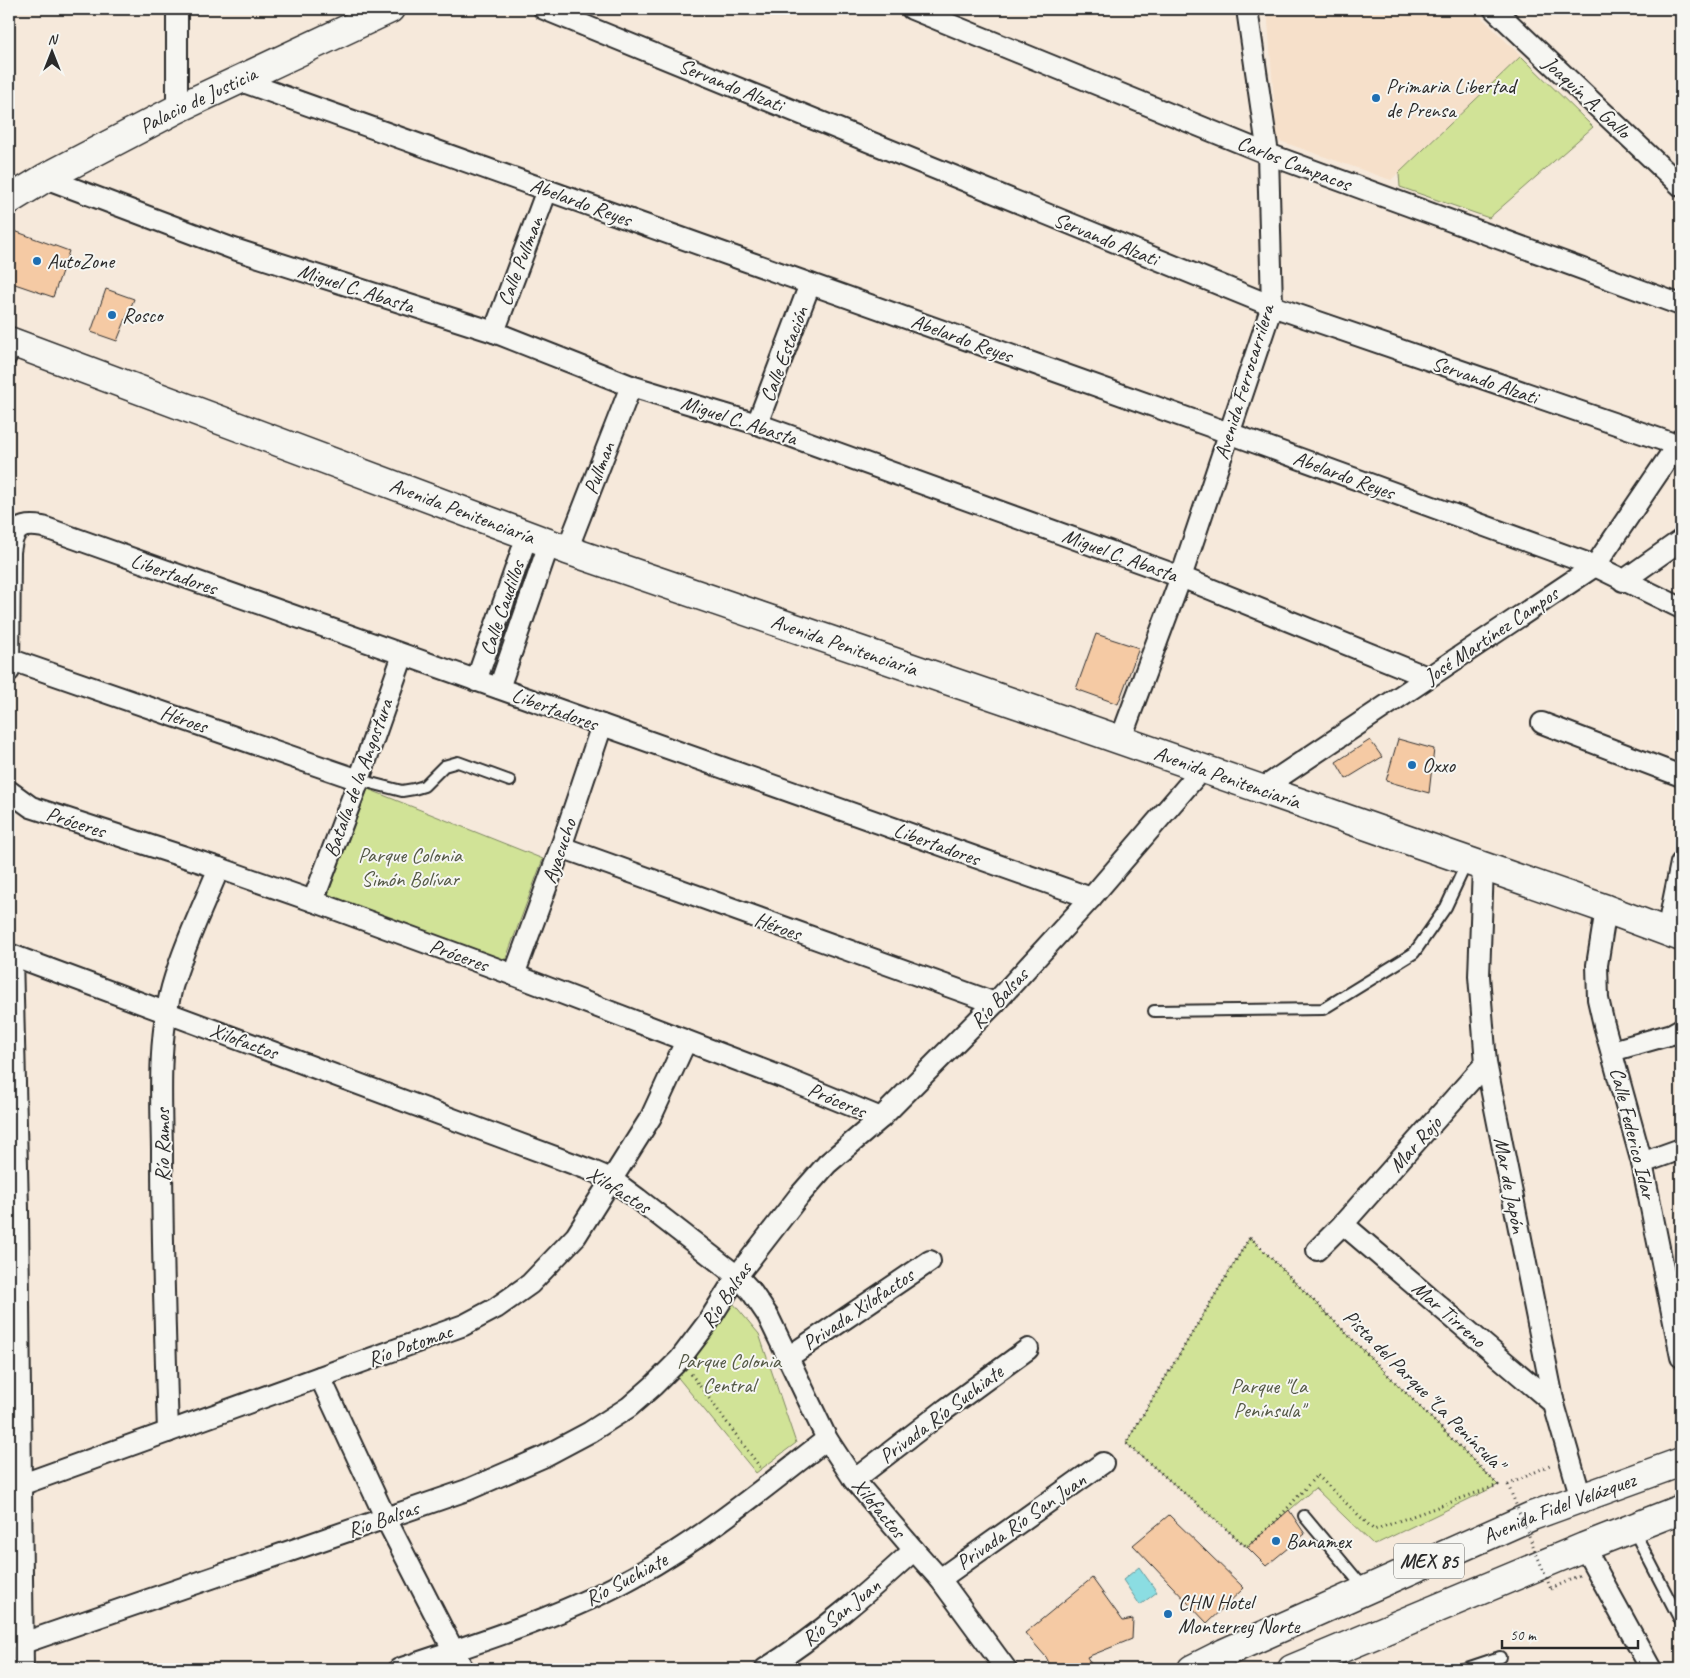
<svg xmlns="http://www.w3.org/2000/svg" width="1690" height="1678" font-family="Caveat,sans-serif">
<style>
.built{fill:#f6e0ca}
.green{fill:#d1e397;stroke:#7e8761}
.water{fill:#8bdde2;stroke:#659699}
.building{fill:#f5caa4;stroke:#2b2b2b}
.lines{fill:none;stroke-linecap:round;stroke-linejoin:round}
.lane-casing{stroke:#2b2b2b;stroke-width:14}
.street-casing{stroke:#2b2b2b;stroke-width:24}
.secondary-casing{stroke:#2b2b2b;stroke-width:31}
.highway-casing{stroke:#2b2b2b;stroke-width:31}
.path{stroke:#2b2b2b;stroke-width:3;stroke-dasharray:1 4;stroke-linecap:butt}
.lane{stroke:#f6f6f2;stroke-width:10}
.street{stroke:#f6f6f2;stroke-width:20}
.secondary{stroke:#f6f6f2;stroke-width:28}
.highway{stroke:#f6f6f2;stroke-width:28}
.path-bridge{stroke:#2b2b2b;stroke-width:3;stroke-dasharray:1 4;stroke-linecap:butt}
.poi-dot{fill:#1f6fb2;stroke:#f6f6f2;stroke-width:2}
.labels{text-anchor:middle;dominant-baseline:central;stroke-width:4;stroke-linejoin:round;paint-order:stroke}
.shield{fill:#f6f6f2;stroke:#686867;stroke-width:1}
.shield-label{font-size:20px;font-weight:bold;fill:#2b2b2b}
.street-label{font-size:21px;fill:#2b2b2b;stroke:#f6f6f2}
.poi-label{font-size:21px;fill:#2b2b2b;stroke:#f6f6f2;text-anchor:start}
.park-label{font-size:21px;fill:#545946;stroke:#f6f6f2}
</style>
<rect width="100%" height="100%" fill="#f6e9db"/>
<filter id="ink" filterUnits="userSpaceOnUse"><feTurbulence type="fractalNoise" baseFrequency=".02" numOctaves="2"/><feDisplacementMap in="SourceGraphic" scale="10" xChannelSelector="R" yChannelSelector="G"/><feConvolveMatrix kernelMatrix="1 2 1 2 8 2 1 2 1" color-interpolation-filters="sRGB"/></filter>
<g filter="url(#ink)">
<path class="built" d="M 1267,9 L 1473,9 L 1521,56 L 1391,180 L 1277,140 Z"/>
<g class="green">
<path d="M 1521,56 L 1593,127 L 1489,218 L 1400,187 L 1399,173 Z"/>
<path d="M 368,789 L 543,859 L 505,961 L 327,897 Z"/>
<path d="M 1250,1237 L 1498,1485 L 1374,1545 L 1315,1488 L 1247,1547 L 1126,1443 Z"/>
<path d="M 733,1303 L 759,1334 L 796,1443 L 756,1473 L 675,1374 Z"/>
</g>
<path class="water" d="M 1139,1567 L 1157,1592 L 1140,1605 L 1123,1580 Z"/>
<g class="building">
<path d="M 9,229 L 69,251 L 53,297 L 9,282 Z"/>
<path d="M 106,289 L 134,299 L 117,341 L 91,332 Z"/>
<path d="M 1096,634 L 1139,648 L 1118,704 L 1076,689 Z"/>
<path d="M 1398,739 L 1434,749 L 1429,793 L 1386,781 Z"/>
<path d="M 1370,740 L 1382,757 L 1346,779 L 1336,762 Z"/>
<path d="M 1289,1510 L 1305,1534 L 1266,1566 L 1247,1547 Z"/>
<path d="M 1169,1515 L 1244,1588 L 1207,1623 L 1133,1545 Z"/>
<path d="M 1092,1578 L 1123,1621 L 1133,1619 L 1132,1639 L 1087,1657 L 1094,1669 L 1052,1669 L 1046,1657 L 1025,1633 Z"/>
</g>
<g class="lines">
<g class="lane-casing">
<g id="lane">
<path d="M 9,361 L 18,346"/>
<path d="M 359,780 L 402,791 L 414,789 L 424,786 L 444,766 L 458,762 L 510,781"/>
<path d="M 1154,1011 L 1323,1009 L 1414,953 L 1446,907 L 1467,862"/>
<path d="M 1304,1516 L 1364,1588"/>
<path d="M 1633,1529 L 1681,1622"/>
<path d="M 1464,1669 L 1500,1657"/>
</g>
</g>
<g class="street-casing">
<g id="street">
<path d="M 544,9 L 1272,306 L 1677,445"/>
<path d="M 912,9 L 1268,154 L 1681,305"/>
<path d="M 1494,9 L 1681,186"/>
<path d="M 238,80 L 1229,433 L 1595,566 L 1681,608"/>
<path d="M 177,109 L 177,9"/>
<path d="M 45,178 L 231,248 L 494,332 L 631,386 L 757,424 L 1181,577 L 1427,677"/>
<path d="M 494,332 L 547,190"/>
<path d="M 757,424 L 810,284"/>
<path d="M 567,550 L 631,386"/>
<path d="M 1623,581 L 1681,540"/>
<path d="M 9,659 L 359,780"/>
<path d="M 9,671 L 10,552 C 13,529 19,523 43,527 L 1091,898"/>
<path d="M 476,681 L 527,536"/>
<path d="M 499,688 L 549,544"/>
<path d="M 1542,723 L 1681,776"/>
<path d="M 1120,741 L 1181,577 L 1272,306 L 1268,154 L 1247,9"/>
<path d="M 1260,790 L 1595,566 L 1681,439"/>
<path d="M 9,791 L 31,807 L 219,868 L 313,901 L 514,975 L 784,1078 L 881,1118"/>
<path d="M 561,847 L 995,1003"/>
<path d="M 1483,867 L 1479,976 L 1486,1063 L 1554,1404 L 1581,1498"/>
<path d="M 313,901 L 359,780 L 403,655"/>
<path d="M 1606,909 L 1597,965 L 1598,999 L 1604,1025 L 1642,1163 L 1681,1357"/>
<path d="M 1667,932 L 1681,863"/>
<path d="M 9,954 L 590,1170 L 611,1179 L 638,1199 L 737,1276 L 751,1291 L 768,1316 L 827,1439 L 854,1480 L 914,1550 L 940,1579 L 1006,1669"/>
<path d="M 12,956 L 18,1210 L 23,1669"/>
<path d="M 514,975 L 561,847 L 602,725"/>
<path d="M 1612,1051 L 1672,1034 L 1681,1029"/>
<path d="M 1642,1163 L 1681,1149"/>
<path d="M 1343,1224 L 1554,1404"/>
<path d="M 1317,1250 L 1343,1224 L 1486,1063"/>
<path d="M 787,1358 L 930,1261"/>
<path d="M 320,1377 L 386,1519 L 463,1669"/>
<path d="M 168,1432 C 165,1338 162,1244 162,1149 C 161,1096 158,1039 172,987 C 183,948 203,906 219,868"/>
<path d="M 854,1480 L 946,1409 L 1028,1349"/>
<path d="M 9,1489 L 464,1325 L 496,1308 L 530,1284 L 576,1236 L 651,1117 L 686,1041"/>
<path d="M 1584,1547 L 1651,1669"/>
<path d="M 940,1579 L 1103,1463"/>
<path d="M 23,1643 L 467,1490 L 543,1457 L 590,1432 L 629,1407 L 653,1386 L 680,1359 L 708,1322 L 737,1276 L 799,1196 L 827,1164 L 881,1118 L 995,1003 L 1091,898 L 1202,769"/>
<path d="M 399,1669 C 479,1642 562,1617 635,1576 C 704,1538 765,1487 827,1439"/>
<path d="M 765,1669 C 819,1635 867,1593 914,1550"/>
</g>
</g>
<g class="secondary-casing">
<g id="secondary">
<path id="s1" d="M 9,200 L 45,178 L 177,109 L 390,9"/>
<path id="s2" d="M 9,341 L 567,550 L 1017,704 L 1606,909 L 1681,937"/>
</g>
</g>
<g class="highway-casing">
<g id="highway">
<path id="s3" d="M 1192,1669 L 1224,1653 L 1532,1516 L 1681,1462"/>
<path d="M 1292,1669 L 1584,1547 L 1681,1509"/>
</g>
</g>
<g class="path">
<path d="M 1250,1237 L 1498,1485 L 1374,1530 L 1317,1475 L 1277,1520 L 1247,1547 L 1126,1443 Z"/>
<path d="M 691,1374 L 760,1467"/>
<path d="M 1508,1485 L 1552,1464"/>
<path d="M 1551,1589 L 1580,1575"/>
</g>
<use href="#lane" class="lane"/>
<use href="#street" class="street"/>
<use href="#secondary" class="secondary"/>
<use href="#highway" class="highway"/>
<path class="path-bridge" d="M 1508,1485 L 1551,1589"/>
</g>
</g>
<g class="poi-dot">
<circle cx="1376" cy="98" r="5"/>
<circle cx="37" cy="261" r="5"/>
<circle cx="112" cy="315" r="5"/>
<circle cx="1412" cy="765" r="5"/>
<circle cx="1276" cy="1541" r="5"/>
<circle cx="1168" cy="1614" r="5"/>
</g>
<g class="labels">
<rect class="shield" x="1394" y="1543.5" width="70" height="35" rx="4"/>
<g class="shield-label">
<text x="1429" y="1561">MEX 85</text>
</g>
<g class="street-label">
<text transform="translate(731 85) rotate(22)">Servando Alzati</text>
<text transform="translate(1587 97) rotate(43)">Joaquín A. Gallo</text>
<text stroke="none"><textPath href="#s1" startOffset="214">Palacio de Justicia</textPath></text>
<text transform="translate(1294 163) rotate(21)">Carlos Campacos</text>
<text transform="translate(581 202) rotate(20)">Abelardo Reyes</text>
<text transform="translate(1106 239) rotate(22)">Servando Alzati</text>
<text transform="translate(520 261) rotate(-69)">Calle Pullman</text>
<text transform="translate(356 288) rotate(18)">Miguel C. Abasta</text>
<text transform="translate(962 338) rotate(20)">Abelardo Reyes</text>
<text transform="translate(784 354) rotate(-69)">Calle Estación</text>
<text transform="translate(1485 380) rotate(19)">Servando Alzati</text>
<text transform="translate(1244 382) rotate(-73)">Avenida Ferrocarrilera</text>
<text transform="translate(739 420) rotate(18)">Miguel C. Abasta</text>
<text transform="translate(599 468) rotate(-69)">Pullman</text>
<text transform="translate(1344 475) rotate(20)">Abelardo Reyes</text>
<text stroke="none"><textPath href="#s2" startOffset="484">Avenida Penitenciaría</textPath></text>
<text transform="translate(1120 555) rotate(20)">Miguel C. Abasta</text>
<text transform="translate(174 574) rotate(19)">Libertadores</text>
<text transform="translate(502 608) rotate(-71)">Calle Caudillos</text>
<text transform="translate(1491 635) rotate(-34)">José Martínez Campos</text>
<text stroke="none"><textPath href="#s2" startOffset="889">Avenida Penitenciaría</textPath></text>
<text transform="translate(555 709) rotate(20)">Libertadores</text>
<text transform="translate(184 719) rotate(19)">Héroes</text>
<text transform="translate(358 778) rotate(-70)">Batalla de la Angostura</text>
<text stroke="none"><textPath href="#s2" startOffset="1294">Avenida Penitenciaría</textPath></text>
<text transform="translate(76 822) rotate(18)">Próceres</text>
<text transform="translate(937 844) rotate(20)">Libertadores</text>
<text transform="translate(559 851) rotate(-71)">Ayacucho</text>
<text transform="translate(778 926) rotate(20)">Héroes</text>
<text transform="translate(459 955) rotate(20)">Próceres</text>
<text transform="translate(999 998) rotate(-47)">Río Balsas</text>
<text transform="translate(244 1041) rotate(20)">Xilofactos</text>
<text transform="translate(837 1100) rotate(23)">Próceres</text>
<text transform="translate(1633 1133) rotate(76)">Calle Federico Idar</text>
<text transform="translate(1415 1144) rotate(-48)">Mar Rojo</text>
<text transform="translate(162 1145) rotate(-90)">Río Ramos</text>
<text transform="translate(1510 1185) rotate(79)">Mar de Japón</text>
<text transform="translate(619 1190) rotate(32)">Xilofactos</text>
<text transform="translate(726 1295) rotate(-56)">Río Balsas</text>
<text transform="translate(858 1309) rotate(-34)">Privada Xilofactos</text>
<text transform="translate(1449 1314) rotate(41)">Mar Tirreno</text>
<text transform="translate(410 1345) rotate(-20)">Río Potomac</text>
<text transform="translate(1424 1390) rotate(45)">Pista del Parque "La Península"</text>
<text transform="translate(941 1414) rotate(-37)">Privada Río Suchiate</text>
<text transform="translate(879 1508) rotate(50)">Xilofactos</text>
<text stroke="none"><textPath href="#s3" startOffset="401">Avenida Fidel Velázquez</textPath></text>
<text transform="translate(383 1519) rotate(-19)">Río Balsas</text>
<text transform="translate(1021 1521) rotate(-35)">Privada Río San Juan</text>
<text transform="translate(626 1579) rotate(-28)">Río Suchiate</text>
<text transform="translate(841 1612) rotate(-39)">Río San Juan</text>
</g>
<g class="poi-label">
<text x="1386" y="86">Primaria Libertad<tspan x="1386" dy="24">de Prensa</tspan></text>
<text x="47" y="261">AutoZone</text>
<text x="122" y="315">Rosco</text>
<text x="1422" y="765">Oxxo</text>
<text x="1286" y="1541">Banamex</text>
<text x="1178" y="1602">CHN Hotel<tspan x="1178" dy="24">Monterrey Norte</tspan></text>
</g>
<g class="park-label">
<text x="410" y="855">Parque Colonia<tspan x="410" dy="24">Simón Bolívar</tspan></text>
<text x="729" y="1361">Parque Colonia<tspan x="729" dy="24">Central</tspan></text>
<text x="1269" y="1386">Parque "La<tspan x="1269" dy="24">Península"</tspan></text>
</g>
</g>
<rect width="1690" height="1678" fill="none" stroke="#f6f6f2" stroke-width="30"/>
<rect x="15" y="15" width="1660" height="1648" fill="none" stroke="#2b2b2b" stroke-width="2" filter="url(#ink)"/>
<g transform="translate(52 52)" stroke="#f6f6f2" stroke-width="4" paint-order="stroke">
<path d="M0-4L9 19L0 12L-9 19Z" fill="#2b2b2b"/>
<text y="-8" font-size="14" font-weight="bold" text-anchor="middle" fill="#2b2b2b">N</text>
</g>
<path d="M1502 1640v8h136v-8" fill="none" stroke="#2b2b2b" stroke-width="2.5"/>
<text x="1510" y="1640" font-size="15" fill="#2b2b2b" stroke="#f6f6f2" stroke-width="4" paint-order="stroke">50 m</text>
</svg>
